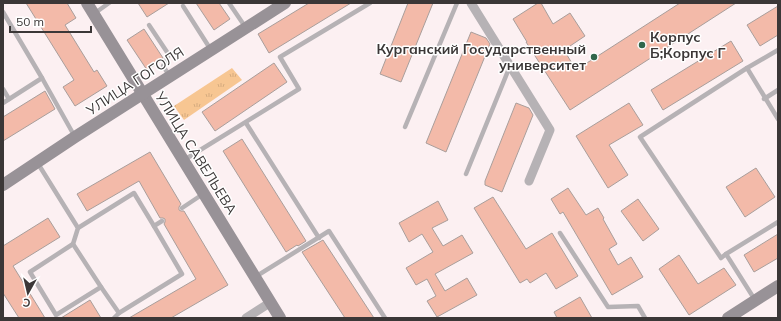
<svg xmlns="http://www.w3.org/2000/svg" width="781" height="321" font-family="Mulish,sans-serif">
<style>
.park{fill:url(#park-tufts)}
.building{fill:#f3baa9;stroke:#a99e9b}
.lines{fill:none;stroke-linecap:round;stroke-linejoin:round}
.lane{stroke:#b6b2b5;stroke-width:4.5}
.street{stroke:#b6b2b5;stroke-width:9}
.secondary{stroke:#989297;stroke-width:12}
.poi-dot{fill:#30664b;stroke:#fff;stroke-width:1.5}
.labels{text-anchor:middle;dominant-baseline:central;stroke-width:3;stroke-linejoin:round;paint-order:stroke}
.poi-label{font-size:14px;font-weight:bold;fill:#3b3737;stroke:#fff;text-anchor:start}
.street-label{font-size:14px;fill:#3b3737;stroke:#fff}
</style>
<defs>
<pattern id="park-tufts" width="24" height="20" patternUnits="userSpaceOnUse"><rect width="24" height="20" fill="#f7c692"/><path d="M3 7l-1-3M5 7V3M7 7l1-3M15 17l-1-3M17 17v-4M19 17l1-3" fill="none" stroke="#d5ab7e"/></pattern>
</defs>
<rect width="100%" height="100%" fill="#fcf0f2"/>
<path class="park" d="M 232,68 L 242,80 L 184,120 L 174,106 Z"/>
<g class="building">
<path d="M 26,3 L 67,3 L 76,18 L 65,25 L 94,72 L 97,70 L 107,86 L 75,106 L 63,87 L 74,80 Z"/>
<path d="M 138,3 L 169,3 L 147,17 Z"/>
<path d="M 196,3 L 219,3 L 230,19 L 214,30 Z"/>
<path d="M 309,3 L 351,3 L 269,53 L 258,34 Z"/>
<path d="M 408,3 L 433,3 L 401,82 L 380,74 Z"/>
<path d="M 538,3 L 541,3 L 553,24 L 570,13 L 585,36 L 564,50 L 576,70 L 680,3 L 736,3 L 570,110 L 526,42 L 527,42 L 513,19 Z"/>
<path d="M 778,6 L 778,35 L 760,46 L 747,25 Z"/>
<path d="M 144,29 L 163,58 L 162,60 L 147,70 L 127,40 Z"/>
<path d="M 471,32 L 486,38 L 490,44 L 446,152 L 426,143 Z"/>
<path d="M 731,41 L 743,61 L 663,110 L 651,90 Z"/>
<path d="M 274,63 L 287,82 L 215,131 L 202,112 Z"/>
<path d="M 45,91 L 55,109 L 3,141 L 3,117 Z"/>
<path d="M 516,103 L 529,108 L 533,115 L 502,192 L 485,185 L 485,181 Z"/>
<path d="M 629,103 L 643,125 L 609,145 L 628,175 L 608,188 L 576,136 Z"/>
<path d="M 242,139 L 306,241 L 298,246 L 297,245 L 286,252 L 223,151 Z"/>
<path d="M 150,152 L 181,204 L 179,207 L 179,210 L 181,211 L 184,211 L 228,285 L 171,318 L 129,318 L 196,279 L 164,224 L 165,222 L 165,219 L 163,218 L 160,218 L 139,181 L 87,211 L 77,194 Z"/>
<path d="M 756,168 L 775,197 L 745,217 L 726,187 Z"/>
<path d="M 568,188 L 586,215 L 598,208 L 604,218 L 603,219 L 617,244 L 609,249 L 618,265 L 631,257 L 643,277 L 612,295 L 563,212 L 560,214 L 551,199 Z"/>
<path d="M 493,197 L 526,249 L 552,233 L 578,276 L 556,289 L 546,273 L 530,283 L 527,279 L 520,283 L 474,208 Z"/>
<path d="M 638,199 L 659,229 L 643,241 L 621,211 Z"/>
<path d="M 438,201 L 448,220 L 432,228 L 443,246 L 462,235 L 473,253 L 435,274 L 445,291 L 467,278 L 477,295 L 437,317 L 427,301 L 436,296 L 427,279 L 416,285 L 406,268 L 433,252 L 422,234 L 409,242 L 399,223 Z"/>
<path d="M 48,218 L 60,237 L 13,266 L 45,318 L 19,318 L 3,293 L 3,246 Z"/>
<path d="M 778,234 L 778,258 L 754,272 L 744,255 Z"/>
<path d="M 323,240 L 374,318 L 345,318 L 302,252 Z"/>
<path d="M 679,255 L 698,284 L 724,268 L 736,285 L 689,315 L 659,269 Z"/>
<path d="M 580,297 L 592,318 L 557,318 L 554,312 Z"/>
<path d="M 90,300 L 101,318 L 61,318 Z"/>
</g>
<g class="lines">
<g class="lane">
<path d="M 229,3 L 246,28"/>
<path d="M 183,6 L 211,50"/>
<path d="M 3,12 L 42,78 L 75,137"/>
<path d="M 95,13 L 109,3"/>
<path d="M 149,25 L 169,55 L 163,66 L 169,75"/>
<path d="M 747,68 L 778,119"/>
<path d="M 3,89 L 9,99"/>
<path d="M 764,99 L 778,90"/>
<path d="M 3,103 L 42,78"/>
<path d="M 246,123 L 319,238"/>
<path d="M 405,127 L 457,3"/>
<path d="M 184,160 L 299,89 L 280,57 L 370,3"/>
<path d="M 37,162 L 78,228 L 73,244 L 101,287 L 119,313 L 114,318"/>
<path d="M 466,174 L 510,66"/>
<path d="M 182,208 L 203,194"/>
<path d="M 78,228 L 134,193 L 154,226"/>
<path d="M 560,233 L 608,307 L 638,306 L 645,318"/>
<path d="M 73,244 L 30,272 L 56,315 L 101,287"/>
<path d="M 726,254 L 778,222"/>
<path d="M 255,277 L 329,231 L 385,318"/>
<path d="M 755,300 L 726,254 L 721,258 L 640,137 L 747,68 L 778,50"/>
<path d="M 119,313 L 182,274 L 154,226 L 162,221"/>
</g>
<g class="street">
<path d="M 471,3 L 550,130 L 529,181"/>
<path d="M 246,318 L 271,302"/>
</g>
<g class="secondary">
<path d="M 87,3 L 280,318"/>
<path d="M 3,185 L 75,137 L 285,3"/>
<path d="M 728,318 L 778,286"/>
</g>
</g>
<g class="poi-dot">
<circle cx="642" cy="45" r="4"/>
<circle cx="594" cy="57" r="4"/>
</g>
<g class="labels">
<g class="poi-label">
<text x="650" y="37">Корпус<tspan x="650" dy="16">Б;Корпус Г</tspan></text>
<text x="586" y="49" text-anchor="end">Курганский Государственный<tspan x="586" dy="16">университет</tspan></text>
</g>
<g class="street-label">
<text transform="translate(135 81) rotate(-33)">УЛИЦА ГОГОЛЯ</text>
<text transform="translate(196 153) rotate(58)">УЛИЦА САВЕЛЬЕВА</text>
</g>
</g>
<rect width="781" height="321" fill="none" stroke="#3b3737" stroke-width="8"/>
<g transform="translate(28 293) rotate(188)" stroke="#ffffff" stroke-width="3" paint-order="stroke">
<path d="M0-3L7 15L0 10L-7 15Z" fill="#3b3737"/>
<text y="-6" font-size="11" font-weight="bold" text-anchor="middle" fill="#3b3737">С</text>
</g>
<path d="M10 26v6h81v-6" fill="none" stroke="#3b3737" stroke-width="2"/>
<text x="16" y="26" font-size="12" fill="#3b3737" stroke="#ffffff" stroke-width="3" paint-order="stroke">50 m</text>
</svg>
